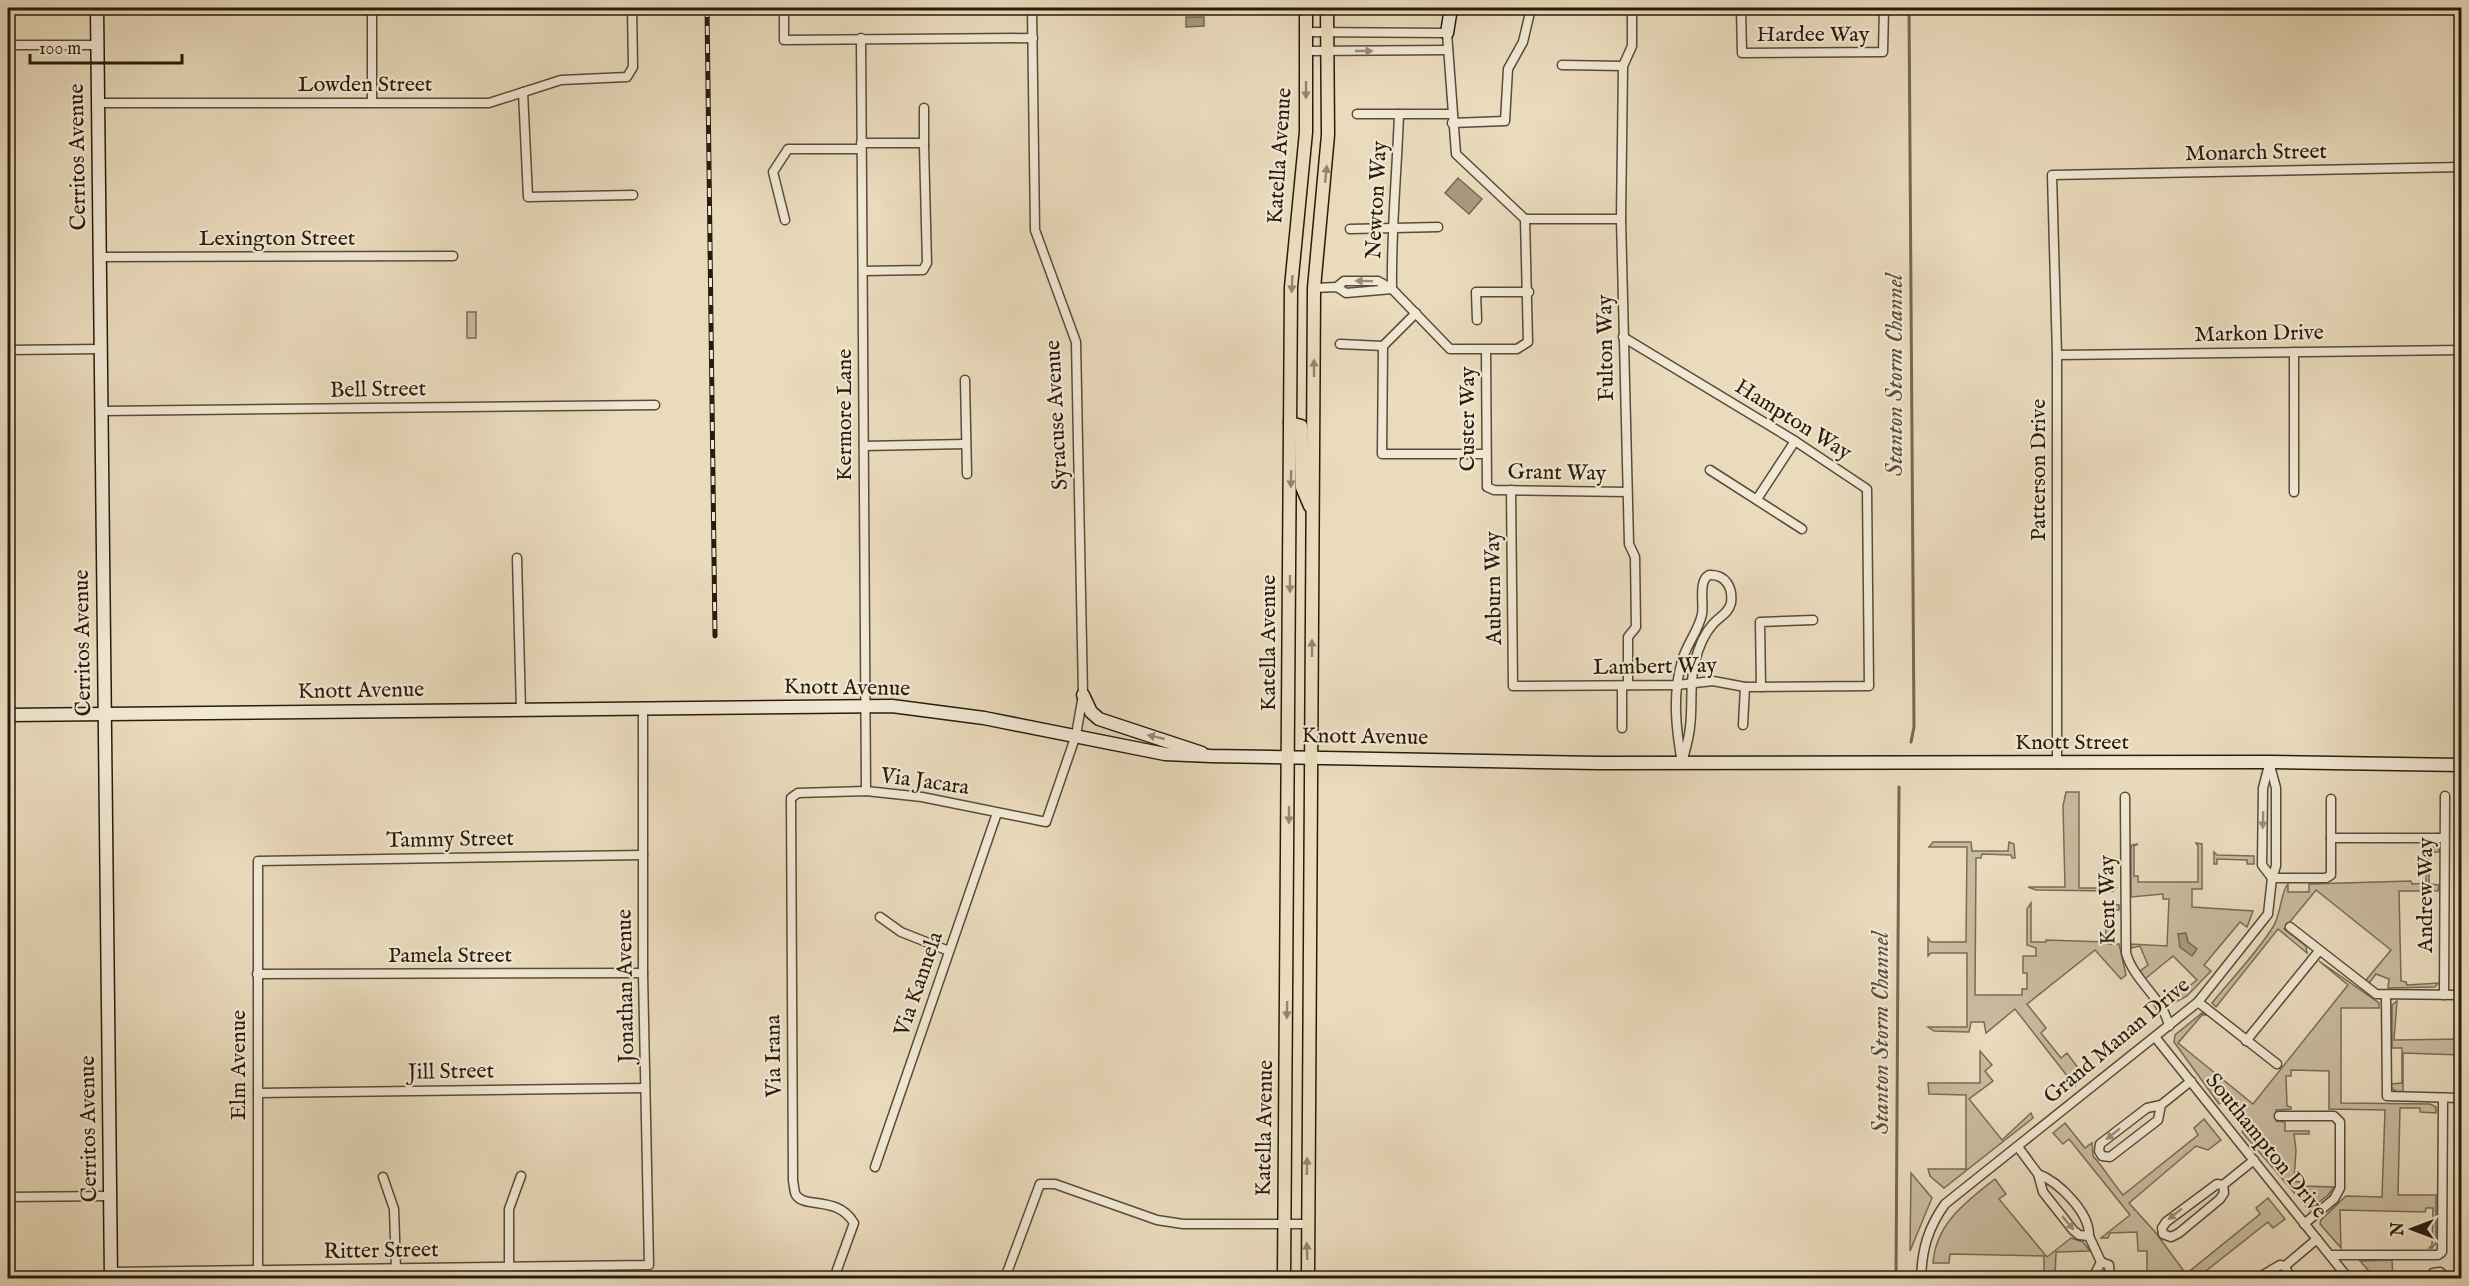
<svg xmlns="http://www.w3.org/2000/svg" width="2469" height="1286" font-family="'IM FELL English',serif">
<style>
.green{fill:#c9bb9f;stroke:#786c56;stroke-width:1.5}
.water{fill:#a89a81;stroke:#756852;stroke-width:1.5}
.lines{fill:none;stroke-linecap:round;stroke-linejoin:round}
.stream{stroke:#756852;stroke-width:3}
.street-casing{stroke:#584c38;stroke-width:11}
.secondary-casing{stroke:#281c0c;stroke-width:15}
.primary-casing{stroke:#281c0c;stroke-width:15}
.street{stroke:#f1e8d4;stroke-width:8}
.secondary{stroke:#f1e8d4;stroke-width:12}
.primary{stroke:#eadbbd;stroke-width:12}
.rail-casing{stroke:#281c0c;stroke-width:5}
.rail{stroke:#f1e8d4;stroke-width:3;stroke-dasharray:9;stroke-linecap:butt}
.oneway{fill:#978c7a}
.oneway2{fill:#93856d}
.labels{text-anchor:middle;dominant-baseline:central;stroke-width:4.5;stroke-linejoin:round;paint-order:stroke}
.street-label{font-size:22px;fill:#281c0c;stroke:#f1e8d4}
.water-label{font-size:24px;font-style:italic;fill:#5b4e3b;stroke:#f1e8d4}
</style>
<rect width="100%" height="100%" fill="#eadbbd"/>
<filter id="stains"><feTurbulence type="fractalNoise" baseFrequency=".00333" numOctaves="4"/><feColorMatrix values="0 0 0 0 .2 0 0 0 0 .09 0 0 0 0 .02 0 0 0 .5 -.17"/></filter>
<radialGradient id="worn" r=".72"><stop offset=".6" stop-color="#630" stop-opacity="0"/><stop offset="1" stop-color="#630" stop-opacity=".3"/></radialGradient>
<g class="green">
<rect x="467" y="312" width="9" height="26"/>
<path d="M 2066,792 L 2079,792 L 2079,888 L 2116,888 L 2113,891 L 2036,890 L 2028,887 L 2065,887 L 2063,806 Z"/>
<path d="M 1933,842 L 1971,842 L 1972,851 L 2008,851 L 2009,842 L 2014,844 L 2015,858 L 2012,858 L 2011,855 L 1982,854 L 1981,858 L 1976,858 L 1975,995 L 2022,995 L 2022,989 L 2027,989 L 2027,973 L 2023,973 L 2023,956 L 2036,956 L 2036,948 L 2027,945 L 2027,909 L 2031,903 L 2031,942 L 2046,942 L 2046,940 L 2106,942 L 2105,903 L 2119,905 L 2119,910 L 2109,910 L 2109,944 L 2119,944 L 2126,975 L 2121,979 L 2095,950 L 2027,1004 L 2046,1028 L 2041,1033 L 2061,1058 L 2067,1053 L 2084,1076 L 2075,1086 L 2015,1009 L 1986,1033 L 1984,1022 L 1971,1022 L 1969,1032 L 1934,1031 L 1928,1027 L 1967,1027 L 1967,953 L 1931,953 L 1928,956 L 1928,938 L 1931,942 L 1966,942 L 1967,847 L 1929,847 Z"/>
<path d="M 2196,843 L 2202,844 L 2202,889 L 2192,889 L 2192,907 L 2253,911 L 2247,927 L 2240,922 L 2204,965 L 2211,971 L 2187,996 L 2172,1004 L 2172,999 L 2197,980 L 2173,956 L 2145,979 L 2140,971 L 2148,965 L 2140,946 L 2131,948 L 2131,944 L 2167,946 L 2169,899 L 2163,899 L 2163,894 L 2131,897 L 2131,848 L 2132,845 L 2138,844 L 2134,846 L 2134,876 L 2138,876 L 2138,882 L 2198,882 L 2198,846 Z"/>
<path d="M 2427,847 L 2439,847 L 2439,852 L 2429,852 L 2429,884 L 2439,885 L 2438,891 L 2399,891 L 2401,981 L 2406,982 L 2407,985 L 2438,983 L 2435,987 L 2388,988 L 2389,979 L 2376,974 L 2369,983 L 2366,980 L 2391,950 L 2316,890 L 2284,929 L 2306,946 L 2307,953 L 2278,929 L 2216,1007 L 2212,1003 C 2232,978 2256,954 2273,927 C 2281,915 2281,890 2288,884 L 2288,892 L 2309,892 L 2309,884 L 2411,881 L 2412,884 L 2426,883 Z"/>
<path d="M 2214,852 L 2217,855 L 2254,856 L 2254,864 L 2247,864 L 2247,860 L 2217,859 L 2217,864 L 2214,864 Z"/>
<path d="M 2319,961 L 2379,1003 L 2379,1008 L 2341,1008 L 2341,1103 L 2430,1104 L 2436,1107 L 2436,1113 L 2420,1112 L 2420,1108 L 2400,1108 L 2398,1195 L 2436,1195 L 2436,1243 L 2432,1248 L 2429,1248 L 2432,1245 L 2433,1208 L 2426,1208 L 2425,1212 L 2340,1210 L 2341,1248 L 2320,1224 L 2321,1220 L 2346,1196 L 2382,1197 L 2385,1110 L 2329,1109 L 2329,1071 L 2291,1070 L 2291,1076 L 2286,1076 L 2287,1106 L 2291,1107 L 2291,1109 L 2276,1110 L 2276,1121 L 2285,1122 L 2285,1131 L 2309,1131 L 2309,1134 L 2294,1134 L 2296,1150 L 2294,1181 L 2300,1182 L 2301,1186 L 2334,1187 L 2328,1195 L 2309,1210 L 2242,1132 L 2248,1123 L 2228,1098 L 2219,1104 L 2174,1042 L 2175,1035 L 2202,1013 L 2205,1015 L 2202,1015 L 2178,1043 L 2253,1104 L 2348,985 Z"/>
<path d="M 2397,1001 L 2394,1040 L 2462,1039 L 2461,1055 L 2403,1053 L 2403,1091 L 2398,1092 L 2392,1089 L 2391,1084 L 2402,1083 L 2402,1048 L 2392,1048 L 2392,1005 Z"/>
<path d="M 1980,1051 L 1992,1065 L 1985,1071 L 1993,1081 L 1969,1099 L 2002,1140 L 2031,1113 L 2033,1118 L 1944,1188 L 1930,1176 L 1928,1169 L 1966,1169 L 1966,1095 L 1929,1094 L 1928,1083 L 1980,1083 Z"/>
<path d="M 2204,1119 L 2221,1140 L 2208,1150 L 2196,1146 L 2129,1203 L 2156,1233 L 2186,1274 L 2260,1214 L 2256,1208 L 2268,1198 L 2285,1219 L 2273,1228 L 2268,1222 L 2197,1278 L 2147,1278 L 2147,1251 L 2138,1251 L 2137,1232 L 2110,1233 L 2108,1238 L 2101,1238 L 2130,1215 L 2069,1139 L 2063,1144 L 2053,1133 L 2065,1123 L 2085,1148 L 2092,1143 L 2093,1156 C 2104,1168 2112,1182 2123,1195 L 2198,1135 L 2194,1128 Z"/>
<path d="M 1911,1173 L 1932,1198 L 1910,1251 Z"/>
<path d="M 1995,1179 L 2006,1194 L 1999,1199 L 2047,1257 L 2071,1238 L 2083,1242 L 2090,1251 L 2056,1252 L 2055,1278 L 2044,1278 L 2044,1256 L 1950,1254 L 1949,1263 L 1933,1263 C 1936,1223 1966,1202 1995,1179 Z"/>
<path d="M 2392,1260 L 2393,1278 L 2375,1278 L 2360,1261 Z"/>
</g>
<g class="water">
<path d="M 1186,17 L 1204,17 L 1204,26 L 1186,27 Z"/>
<path d="M 1458,178 L 1482,199 L 1469,214 L 1445,193 Z"/>
<path d="M 2186,933 L 2188,942 L 2197,949 L 2192,956 L 2180,947 L 2178,934 Z"/>
</g>
<g class="lines">
<g class="stream">
<path d="M 1909,8 L 1914,727 L 1911,742"/>
<path d="M 1896,1278 L 1899,787"/>
</g>
<g class="street-casing">
<g id="street">
<path d="M 372,8 L 372,102"/>
<path d="M 784,8 L 784,40 L 1033,38"/>
<path d="M 1741,8 L 1742,53 L 1883,52 L 1884,8"/>
<path d="M 1306,32 L 1447,33 L 1456,154 L 1525,219 L 1528,342 L 1517,349 L 1450,349 L 1392,289 L 1378,281 L 1344,281 L 1337,287"/>
<path d="M 861,38 L 866,791"/>
<path d="M 8,45 L 98,45"/>
<path d="M 1306,51 L 1448,50"/>
<path d="M 1562,65 L 1623,66"/>
<path d="M 523,92 L 528,197 L 633,195"/>
<path d="M 98,103 L 489,103 L 561,80 L 627,77 L 633,67 L 632,8"/>
<path d="M 924,108 L 924,146"/>
<path d="M 1357,114 L 1451,114"/>
<path d="M 1452,123 L 1505,121 L 1508,69 L 1523,42 L 1531,8"/>
<path d="M 861,143 L 921,143 L 924,146 L 927,263 L 923,270 L 863,271"/>
<path d="M 1525,219 L 1621,219"/>
<path d="M 785,220 L 773,172 L 788,149 L 861,149"/>
<path d="M 1350,229 L 1438,227"/>
<path d="M 100,257 L 453,256"/>
<path d="M 1314,288 L 1337,287 L 1346,293 L 1392,289"/>
<path d="M 1392,289 C 1391,230 1397,172 1399,114"/>
<path d="M 1416,313 L 1383,346 L 1382,454 L 1485,454"/>
<path d="M 1477,320 L 1476,292 L 1529,292"/>
<path d="M 1340,344 L 1383,346"/>
<path d="M 8,350 L 101,349"/>
<path d="M 1486,351 L 1487,487 L 1494,490 L 1627,492"/>
<path d="M 2294,352 L 2294,492"/>
<path d="M 2057,355 L 2462,350"/>
<path d="M 965,380 L 967,474"/>
<path d="M 102,411 L 655,405"/>
<path d="M 864,446 L 966,444"/>
<path d="M 1710,470 L 1802,529"/>
<path d="M 1511,490 L 1513,686 L 1677,685 L 1713,681 L 1745,687 L 1869,686 L 1867,489 L 1795,441 L 1623,337"/>
<path d="M 1757,499 L 1795,441"/>
<path d="M 517,558 L 521,710"/>
<path d="M 1709,575 C 1726,574 1733,588 1731,603 C 1729,613 1719,617 1713,624 C 1704,634 1698,649 1695,662 C 1689,683 1693,705 1690,727 C 1689,739 1685,751 1682,763 C 1676,729 1672,695 1682,661 C 1686,645 1699,630 1702,614 C 1704,603 1698,581 1709,575 Z"/>
<path d="M 1628,685 L 1628,637 L 1636,627 L 1635,557 L 1629,544 L 1621,219 L 1623,66 L 1632,46 L 1632,8"/>
<path d="M 1622,687 L 1622,728"/>
<path d="M 1761,687 L 1760,622 L 1813,620"/>
<path d="M 1743,725 L 1745,687"/>
<path d="M 2057,764 L 2057,355 L 2052,175 L 2462,167"/>
<path d="M 2269,765 L 2263,788 L 2262,865 L 2272,878"/>
<path d="M 2125,797 L 2126,953 C 2134,981 2163,998 2169,1026"/>
<path d="M 2331,838 L 2444,838"/>
<path d="M 2272,878 L 2326,878 L 2331,875 L 2331,799"/>
<path d="M 880,917 L 901,932 L 949,951"/>
<path d="M 2290,927 L 2376,994 L 2462,995"/>
<path d="M 257,974 L 643,973"/>
<path d="M 2386,995 L 2387,1096 L 2462,1098"/>
<path d="M 2444,995 L 2445,796"/>
<path d="M 2198,1002 L 2277,1064"/>
<path d="M 2155,1037 L 2348,1278"/>
<path d="M 2246,1041 L 2319,951"/>
<path d="M 258,1093 L 645,1088"/>
<path d="M 2161,1105 L 2158,1120 L 2110,1157 L 2102,1156 L 2099,1151 L 2100,1144 L 2147,1108 L 2161,1105 L 2191,1081"/>
<path d="M 2279,1116 L 2334,1116 L 2340,1122 L 2340,1188 L 2334,1199 L 2304,1224"/>
<path d="M 2018,1147 L 2038,1174 L 2043,1192 L 2073,1230 L 2079,1235 L 2089,1236 C 2090,1213 2059,1182 2038,1174"/>
<path d="M 875,1167 L 997,813"/>
<path d="M 383,1177 L 394,1209 L 396,1269"/>
<path d="M 2223,1185 L 2224,1193 L 2220,1199 L 2179,1233 L 2171,1237 L 2163,1234 L 2162,1228 L 2166,1222 L 2217,1184 L 2223,1185 L 2254,1160"/>
<path d="M 8,1197 L 110,1196"/>
<path d="M 2089,1236 L 2101,1262"/>
<path d="M 2330,1255 L 2438,1255 L 2442,1252 L 2443,1098"/>
<path d="M 2101,1262 L 2109,1265 L 2110,1278"/>
<path d="M 509,1267 L 509,1209 L 521,1176"/>
<path d="M 258,1270 L 258,861 L 643,855"/>
<path d="M 111,1272 L 649,1265 L 643,973 L 643,709"/>
<path d="M 834,1278 L 854,1223 C 837,1195 805,1209 796,1195 C 794,1192 794,1184 793,1181 L 791,798 L 798,793 L 866,791 L 922,797 L 1046,822 L 1076,735 L 1083,695 L 1076,342 L 1035,230 L 1032,8"/>
<path d="M 1005,1278 L 1040,1184 L 1055,1184 L 1157,1220 L 1183,1224 L 1307,1224"/>
<path d="M 1921,1278 C 1922,1249 1928,1228 1945,1204 L 2198,1002 L 2268,914 L 2272,878 L 2276,866 L 2276,788 L 2269,762"/>
<path d="M 2093,1278 L 2101,1262"/>
<path d="M 2258,1278 L 2280,1265 L 2285,1266 L 2317,1239"/>
<path d="M 2284,1278 L 2288,1273 L 2285,1266"/>
<path d="M 2430,1278 L 2433,1273 L 2440,1272 L 2447,1278"/>
</g>
</g>
<g class="secondary-casing">
<g id="secondary">
<path d="M 97,8 L 111,1278"/>
<path d="M 1447,33 L 1451,8"/>
<path d="M 1083,695 L 1091,712 L 1099,719 L 1202,753"/>
<path d="M 8,715 L 892,706 L 984,718 L 1165,754 L 1211,756 L 1599,763 L 2269,762 L 2462,765"/>
</g>
</g>
<g class="primary-casing">
<g id="primary">
<path d="M 1290,423 L 1301,426 L 1302,487 L 1310,506"/>
<path d="M 1284,1278 L 1291,287 L 1306,132 L 1306,8"/>
<path d="M 1308,1278 L 1314,288 L 1328,135 L 1327,8"/>
</g>
</g>
<use href="#street" class="street"/>
<use href="#secondary" class="secondary"/>
<use href="#primary" class="primary"/>
<g class="rail-casing">
<path id="rail" d="M 707,8 L 715,636"/>
</g>
<use href="#rail" class="rail"/>
</g>
<defs><path id="oneway-solid" d="M-6-.8H1V-3.2L6.5 0L1 3.2V.8H-6Z" transform="scale(1.5)"/></defs>
<g class="oneway">
<use href="#oneway-solid" transform="translate(1364 51)"/>
<use href="#oneway-solid" transform="translate(1364 281) rotate(-179)"/>
<use href="#oneway-solid" transform="translate(1156 737) rotate(-167)"/>
<use href="#oneway-solid" transform="translate(2263 820) rotate(91)"/>
<use href="#oneway-solid" transform="translate(2113 1134) rotate(142)"/>
<use href="#oneway-solid" transform="translate(2175 1214) rotate(141)"/>
<use href="#oneway-solid" transform="translate(2068 1223) rotate(50)"/>
</g>
<g class="oneway2">
<use href="#oneway-solid" transform="translate(1306 90) rotate(90)"/>
<use href="#oneway-solid" transform="translate(1326 174) rotate(-84)"/>
<use href="#oneway-solid" transform="translate(1292 284) rotate(93)"/>
<use href="#oneway-solid" transform="translate(1314 368) rotate(-90)"/>
<use href="#oneway-solid" transform="translate(1291 479) rotate(91)"/>
<use href="#oneway-solid" transform="translate(1290 584) rotate(90)"/>
<use href="#oneway-solid" transform="translate(1312 648) rotate(-90)"/>
<use href="#oneway-solid" transform="translate(1289 815) rotate(90)"/>
<use href="#oneway-solid" transform="translate(1287 1010) rotate(91)"/>
<use href="#oneway-solid" transform="translate(1307 1166) rotate(-89)"/>
<use href="#oneway-solid" transform="translate(1307 1251) rotate(-92)"/>
</g>
<g class="labels">
<g class="street-label">
<text x="1813" y="35">Hardee Way</text>
<text x="365" y="85">Lowden Street</text>
<text transform="translate(2256 153) rotate(-1)">Monarch Street</text>
<text transform="translate(1280 156) rotate(-86)">Katella Avenue</text>
<text transform="translate(78 157) rotate(-91)">Cerritos Avenue</text>
<text transform="translate(1377 200) rotate(-87)">Newton Way</text>
<text x="277" y="239">Lexington Street</text>
<text transform="translate(2259 334) rotate(-1)">Markon Drive</text>
<text transform="translate(1606 348) rotate(-91)">Fulton Way</text>
<text transform="translate(378 390) rotate(-1)">Bell Street</text>
<text transform="translate(845 415) rotate(-90)">Kermore Lane</text>
<text transform="translate(1057 415) rotate(-93)">Syracuse Avenue</text>
<text transform="translate(1468 419) rotate(-90)">Custer Way</text>
<text transform="translate(1793 420) rotate(32)">Hampton Way</text>
<text transform="translate(2039 470) rotate(-90)">Patterson Drive</text>
<text transform="translate(1557 473) rotate(1)">Grant Way</text>
<text transform="translate(1494 588) rotate(-91)">Auburn Way</text>
<text transform="translate(83 643) rotate(-91)">Cerritos Avenue</text>
<text transform="translate(1269 643) rotate(-90)">Katella Avenue</text>
<text transform="translate(1655 667) rotate(-1)">Lambert Way</text>
<text transform="translate(847 688) rotate(1)">Knott Avenue</text>
<text transform="translate(361 691) rotate(-1)">Knott Avenue</text>
<text transform="translate(1365 737) rotate(1)">Knott Avenue</text>
<text x="2072" y="743">Knott Street</text>
<text transform="translate(925 782) rotate(8)">Via Jacara</text>
<text transform="translate(450 840) rotate(-1)">Tammy Street</text>
<text transform="translate(2426 895) rotate(-90)">Andrew Way</text>
<text transform="translate(2108 900) rotate(-91)">Kent Way</text>
<text x="450" y="956">Pamela Street</text>
<text transform="translate(919 984) rotate(-71)">Via Kannela</text>
<text transform="translate(626 986) rotate(-91)">Jonathan Avenue</text>
<text transform="translate(2117 1041) rotate(-40)">Grand Manan Drive</text>
<text transform="translate(774 1056) rotate(-91)">Via Irana</text>
<text transform="translate(239 1065) rotate(-90)">Elm Avenue</text>
<text transform="translate(451 1072) rotate(-1)">Jill Street</text>
<text transform="translate(1265 1128) rotate(-89)">Katella Avenue</text>
<text transform="translate(89 1129) rotate(-91)">Cerritos Avenue</text>
<text transform="translate(2266 1146) rotate(51)">Southampton Drive</text>
<text transform="translate(381 1251) rotate(-1)">Ritter Street</text>
</g>
<g class="water-label">
<text transform="translate(1895 375) rotate(-90)">Stanton Storm Channel</text>
<text transform="translate(1881 1033) rotate(-90)">Stanton Storm Channel</text>
</g>
</g>
<rect width="2469" height="1286" fill="none" stroke="#eadbbd" stroke-width="30"/>
<rect x="9" y="9" width="2451" height="1268" fill="none" stroke="#281c0c" stroke-width="3"/>
<rect x="15" y="15" width="2439" height="1256" fill="none" stroke="#281c0c" stroke-width="1.5"/>
<g transform="translate(2412 1229) rotate(270)" stroke="#f1e8d4" stroke-width="4.5" paint-order="stroke">
<path d="M0-4.5L10 22L0 15L-10 22Z" fill="#281c0c"/>
<text y="-9" font-size="16" font-weight="bold" text-anchor="middle" fill="#281c0c">N</text>
</g>
<path d="M30 54v9h152v-9" fill="none" stroke="#281c0c" stroke-width="3"/>
<text x="39" y="54" font-size="18" fill="#281c0c" stroke="#f1e8d4" stroke-width="4.5" paint-order="stroke">100 m</text>
<rect width="100%" height="100%" filter="url(#stains)"/>
<rect width="100%" height="100%" fill="url(#worn)"/>
</svg>
